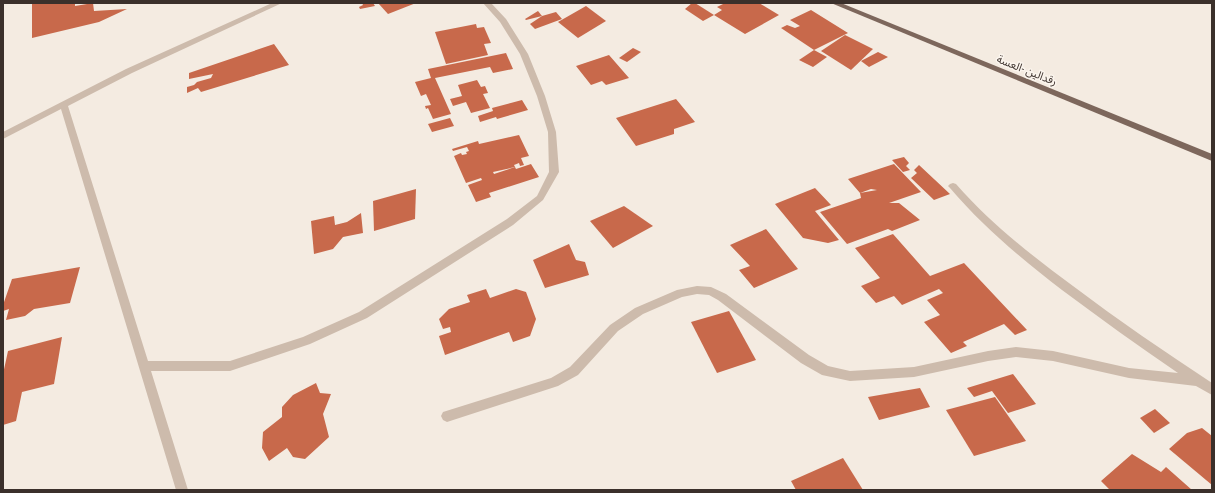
<svg xmlns="http://www.w3.org/2000/svg" width="1215" height="493" font-family="'PT Sans Narrow','Noto Sans Arabic',sans-serif">
<style>
.building{fill:#c8694b}
.lines{fill:none;stroke-linecap:round;stroke-linejoin:round}
.minor{fill:#cdbbac;fill-rule:evenodd}
.major{fill:#7d675c;fill-rule:evenodd}
.labels{text-anchor:middle;dominant-baseline:central;stroke-width:3;stroke-linejoin:round;paint-order:stroke}
.street-label{font-size:11px;fill:#3b302b;stroke:#fbf5ee}
</style>
<rect width="100%" height="100%" fill="#f4ebe1"/>
<g class="building">
<path d="M 36,3 L 75,3 L 75,6 L 93,3 L 94,11 L 127,9 L 99,22 L 32,38 L 32,4 Z"/>
<path d="M 362,3 L 373,3 L 375,6 L 360,9 L 359,7 L 363,5 Z"/>
<path d="M 378,3 L 416,3 L 388,14 Z"/>
<path d="M 692,3 L 695,3 L 714,15 L 703,21 L 685,9 Z"/>
<path d="M 725,3 L 759,3 L 779,15 L 745,34 L 714,15 L 722,10 L 717,7 Z"/>
<path d="M 586,6 L 606,21 L 578,38 L 558,22 Z"/>
<path d="M 811,10 L 848,33 L 814,50 L 781,28 L 787,25 L 795,28 L 800,26 L 790,20 Z"/>
<path d="M 538,11 L 542,16 L 526,20 L 525,19 Z"/>
<path d="M 556,12 L 562,19 L 535,29 L 530,24 L 542,16 Z"/>
<path d="M 476,24 L 477,28 L 484,27 L 491,43 L 484,44 L 488,55 L 446,64 L 435,32 Z"/>
<path d="M 845,35 L 873,49 L 851,70 L 821,51 Z"/>
<path d="M 274,44 L 289,65 L 201,92 L 198,88 L 187,93 L 187,87 L 194,85 L 197,82 L 211,78 L 213,74 L 189,79 L 189,73 Z"/>
<path d="M 633,48 L 641,52 L 627,62 L 619,58 Z"/>
<path d="M 814,50 L 827,57 L 813,67 L 799,60 Z"/>
<path d="M 878,52 L 888,57 L 869,67 L 861,61 Z"/>
<path d="M 506,53 L 513,69 L 493,73 L 490,67 L 435,78 L 451,114 L 433,119 L 428,108 L 426,109 L 425,106 L 431,105 L 426,94 L 421,96 L 415,82 L 431,78 L 428,69 Z"/>
<path d="M 609,55 L 629,78 L 606,85 L 602,81 L 591,85 L 576,66 Z"/>
<path d="M 477,80 L 481,87 L 485,86 L 488,93 L 483,94 L 490,108 L 471,113 L 466,102 L 453,106 L 450,99 L 462,96 L 458,85 Z"/>
<path d="M 676,99 L 695,122 L 674,129 L 674,134 L 636,146 L 616,118 Z"/>
<path d="M 522,100 L 528,110 L 497,119 L 496,117 L 480,122 L 478,116 L 493,111 L 492,108 Z"/>
<path d="M 450,118 L 454,126 L 432,132 L 428,124 Z"/>
<path d="M 519,135 L 529,156 L 521,158 L 524,165 L 520,166 L 519,163 L 514,165 L 515,167 L 493,172 L 494,174 L 515,167 L 516,169 L 531,164 L 539,177 L 489,193 L 491,197 L 476,202 L 468,185 L 482,180 L 481,178 L 466,183 L 454,156 L 461,153 L 462,155 L 467,154 L 466,152 L 469,151 L 467,147 L 453,151 L 452,149 L 478,141 L 479,144 Z"/>
<path d="M 904,157 L 909,163 L 906,166 L 910,170 L 903,172 L 892,160 Z"/>
<path d="M 894,164 L 921,192 L 889,203 L 899,203 L 920,220 L 892,231 L 888,229 L 847,244 L 820,212 L 861,198 L 860,193 L 877,190 L 871,189 L 860,193 L 848,179 Z"/>
<path d="M 919,165 L 950,194 L 934,200 L 911,178 L 917,173 L 914,170 Z"/>
<path d="M 815,188 L 831,205 L 815,211 L 839,240 L 828,243 L 803,238 L 775,204 Z"/>
<path d="M 416,189 L 415,219 L 374,231 L 373,201 Z"/>
<path d="M 624,206 L 653,226 L 613,248 L 590,221 Z"/>
<path d="M 361,213 L 363,233 L 343,237 L 333,249 L 314,254 L 311,221 L 334,216 L 335,225 L 347,222 Z"/>
<path d="M 766,229 L 798,269 L 754,288 L 739,270 L 750,266 L 730,245 Z"/>
<path d="M 893,234 L 930,276 L 964,263 L 1027,330 L 1015,335 L 1004,324 L 963,342 L 967,346 L 951,353 L 924,322 L 940,315 L 927,300 L 943,293 L 939,289 L 902,305 L 894,296 L 876,303 L 861,286 L 880,278 L 855,248 Z"/>
<path d="M 569,244 L 576,260 L 585,262 L 589,275 L 545,288 L 533,260 Z"/>
<path d="M 80,267 L 70,303 L 34,309 L 25,316 L 6,320 L 9,309 L 3,311 L 3,305 L 12,279 Z"/>
<path d="M 486,289 L 490,298 L 516,289 L 526,292 L 536,319 L 530,336 L 513,342 L 509,332 L 445,355 L 439,336 L 451,332 L 450,327 L 443,329 L 439,319 L 449,309 L 470,302 L 467,295 Z"/>
<path d="M 729,311 L 756,360 L 717,373 L 691,322 Z"/>
<path d="M 62,337 L 54,384 L 22,392 L 16,421 L 3,425 L 3,374 L 8,351 Z"/>
<path d="M 1013,374 L 1036,404 L 1008,413 L 992,391 L 974,397 L 967,388 Z"/>
<path d="M 316,383 L 320,393 L 331,394 L 323,414 L 329,437 L 305,459 L 293,457 L 287,448 L 269,461 L 262,448 L 263,432 L 282,417 L 282,407 L 293,395 Z"/>
<path d="M 920,388 L 930,407 L 879,420 L 868,397 Z"/>
<path d="M 995,397 L 1026,441 L 974,456 L 946,410 Z"/>
<path d="M 1155,409 L 1170,423 L 1154,433 L 1140,418 Z"/>
<path d="M 1202,428 L 1212,436 L 1212,485 L 1169,449 L 1187,433 Z"/>
<path d="M 1132,454 L 1161,472 L 1166,467 L 1192,490 L 1110,490 L 1101,481 Z"/>
<path d="M 843,458 L 863,490 L 796,490 L 791,481 Z"/>
</g>
<g class="lines">
<g class="minor">
<path d="M 272,3 L 282,3 L 132,73 L 68,106 L 148,361 L 230,361 L 303,337 L 359,312 L 507,219 L 537,196 L 549,172 L 548,132 L 537,96 L 520,54 L 500,22 L 483,3 L 491,3 L 506,19 L 528,54 L 545,96 L 556,132 L 559,172 L 543,200 L 513,225 L 367,318 L 310,344 L 230,371 L 151,371 L 188,490 L 176,490 L 61,109 L 3,139 L 3,132 L 126,69 Z"/>
<path d="M 953,183 L 956,184 C 990,223 1031,255 1073,286 C 1118,320 1165,352 1212,383 L 1212,395 L 1196,386 L 1129,378 L 1053,361 L 1016,357 L 988,361 L 914,377 L 850,381 L 822,375 L 801,363 L 718,300 L 709,295 L 697,294 L 682,297 L 643,314 L 618,331 L 578,375 L 558,386 L 447,422 L 443,420 L 441,416 L 443,412 L 551,378 L 570,367 L 610,325 L 635,308 L 677,290 L 697,286 L 711,287 L 726,294 L 809,355 L 828,366 L 850,371 L 914,367 L 988,351 L 1016,347 L 1053,351 L 1129,368 L 1178,373 C 1138,346 1100,318 1062,290 C 1022,259 983,227 950,188 L 948,186 L 950,184 Z"/>
</g>
<path class="major" d="M 831,3 L 841,3 L 1212,154 L 1212,161 Z"/>
</g>
<g class="labels">
<g class="street-label">
<text transform="translate(1027 70) rotate(22)">رقدالين -العسة</text>
</g>
</g>
<rect width="1215" height="493" fill="none" stroke="#3b302b" stroke-width="8"/>
</svg>
